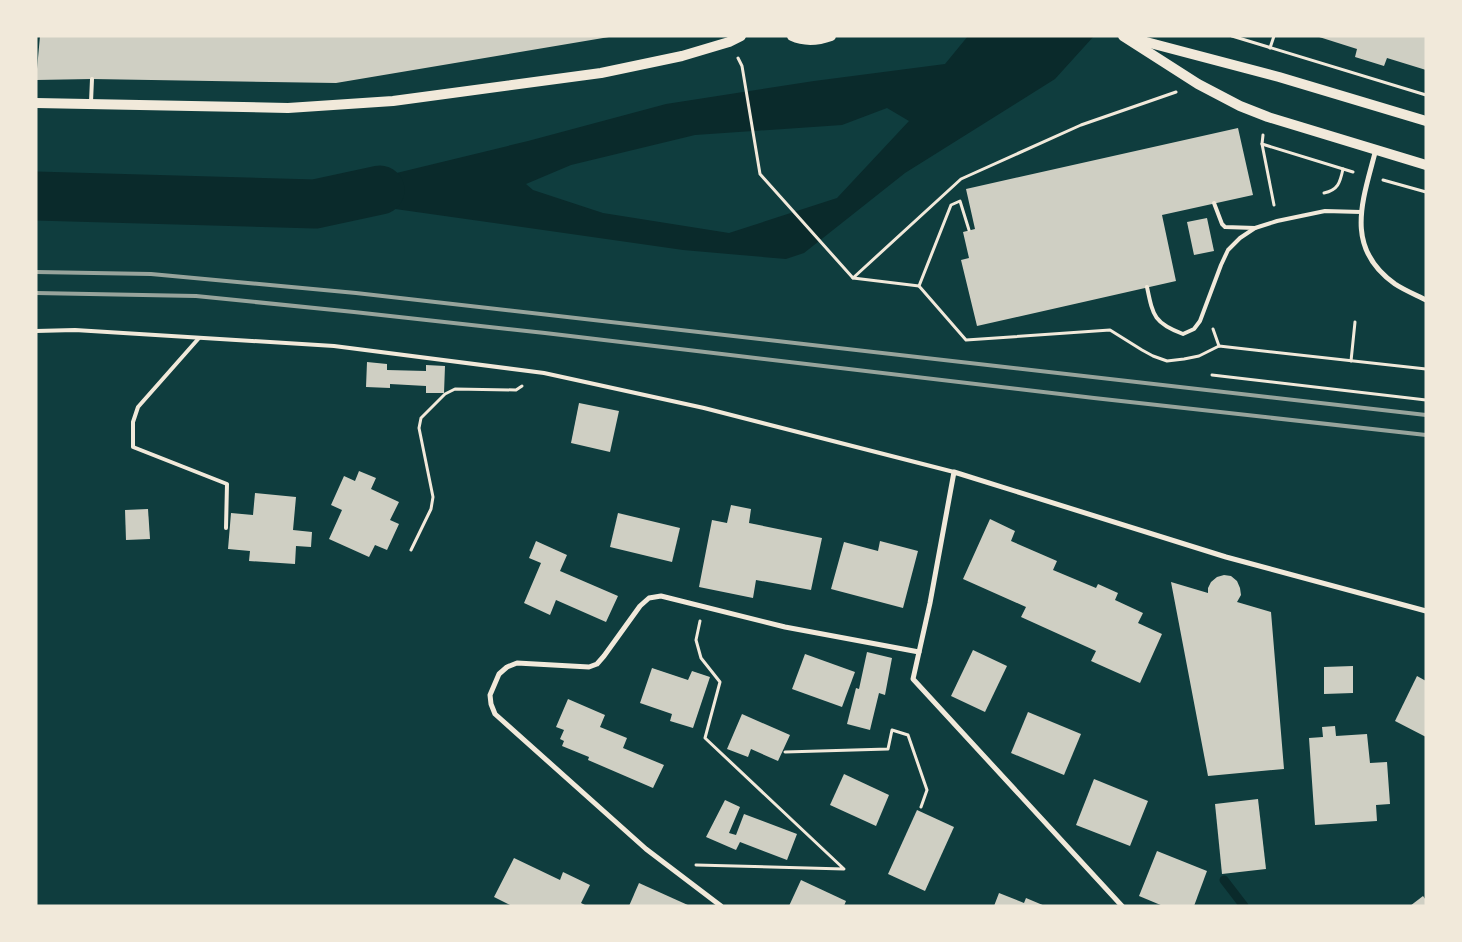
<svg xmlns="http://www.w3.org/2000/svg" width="1462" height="942" font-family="'Source Sans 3',sans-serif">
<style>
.water{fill:#0a2a2b;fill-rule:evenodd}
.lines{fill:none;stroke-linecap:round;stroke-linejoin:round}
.stream{stroke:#0a2a2b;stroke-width:9}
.river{stroke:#0a2a2b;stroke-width:49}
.building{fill:#cfcfc3}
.path{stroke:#f1e9da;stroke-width:3}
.service{stroke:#f1e9da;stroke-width:4}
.minor{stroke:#f1e9da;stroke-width:5}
.secondary{stroke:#f1e9da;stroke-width:10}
.rail{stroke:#97a49c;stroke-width:4}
</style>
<rect width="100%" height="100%" fill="#0f3d3e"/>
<path class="water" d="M 968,36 L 1094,36 L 1055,79 L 905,173 L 804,253 L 786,259 L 683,250 L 374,206 L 315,204 L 380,177 L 528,141 L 666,104 L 814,81 L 945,64 ZM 887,108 L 909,121 L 837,198 L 729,233 L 603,213 L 533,190 L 526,184 L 571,165 L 695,135 L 842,125 Z"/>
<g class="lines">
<path class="stream" d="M 1224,880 L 1244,906"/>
<path class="river" d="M 36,196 L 315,204 L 380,190"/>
</g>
<g class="building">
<path d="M 40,36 L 609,36 L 609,37 L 336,83 L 92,79 L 36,80 Z"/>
<path d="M 1316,36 L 1426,36 L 1426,70 L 1387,58 L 1384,66 L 1355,57 L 1357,49 Z"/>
<path d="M 1238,128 L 1253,195 L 1162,215 L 1176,281 L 977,326 L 961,260 L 969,258 L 963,232 L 975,229 L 966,189 Z"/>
<path d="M 1207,218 L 1214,251 L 1194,255 L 1187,222 Z"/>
<path d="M 367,362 L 387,364 L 387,370 L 426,371 L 426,365 L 445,366 L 444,393 L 426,393 L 426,386 L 390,384 L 390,388 L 366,387 Z"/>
<path d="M 579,403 L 619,411 L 610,452 L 571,443 Z"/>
<path d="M 359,471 L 376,478 L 371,489 L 399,502 L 390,520 L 399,524 L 387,550 L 375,545 L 369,557 L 329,539 L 342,510 L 331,505 L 344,476 L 355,481 Z"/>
<path d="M 255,493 L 296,497 L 293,530 L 312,532 L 311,547 L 296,546 L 295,564 L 249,561 L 250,551 L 228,549 L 231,513 L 253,515 Z"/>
<path d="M 731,505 L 751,509 L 749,523 L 822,538 L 811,590 L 756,580 L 753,598 L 699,587 L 712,520 L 727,523 Z"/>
<path d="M 148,509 L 150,539 L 126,540 L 125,510 Z"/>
<path d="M 618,513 L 680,528 L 672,562 L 610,547 Z"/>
<path d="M 990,519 L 1015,531 L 1011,541 L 1057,561 L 1053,570 L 1096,588 L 1098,584 L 1118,593 L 1115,600 L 1143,613 L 1138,623 L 1162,634 L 1140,683 L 1091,661 L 1096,651 L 1021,617 L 1026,607 L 963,579 Z"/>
<path d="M 536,541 L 567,555 L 560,571 L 618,596 L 606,622 L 556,600 L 550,615 L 524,603 L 541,563 L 529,558 Z"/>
<path d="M 880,541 L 918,551 L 903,608 L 831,589 L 844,542 L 878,551 Z"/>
<path d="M 1224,575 L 1231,576 L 1237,581 L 1240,588 L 1241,595 L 1237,602 L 1271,612 L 1284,769 L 1208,776 L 1171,582 L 1208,593 L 1208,588 L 1211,582 L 1217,577 Z"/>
<path d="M 973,650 L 1007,666 L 985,712 L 951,696 Z"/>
<path d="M 867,652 L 892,658 L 885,695 L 879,693 L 870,730 L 847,724 L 856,688 L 859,689 Z"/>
<path d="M 805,654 L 855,672 L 842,707 L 792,689 Z"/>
<path d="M 1353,666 L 1353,693 L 1324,694 L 1324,667 Z"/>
<path d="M 652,668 L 688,680 L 692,671 L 710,677 L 693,728 L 670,721 L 672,714 L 640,703 Z"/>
<path d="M 1417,676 L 1426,681 L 1426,737 L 1395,721 Z"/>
<path d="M 568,699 L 605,715 L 600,727 L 627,738 L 623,748 L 664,765 L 653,788 L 588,760 L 589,757 L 562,746 L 564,741 L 560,739 L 564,730 L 556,727 Z"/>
<path d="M 1028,712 L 1081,734 L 1064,775 L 1011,753 Z"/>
<path d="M 742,714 L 790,735 L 778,761 L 751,749 L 748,757 L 727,749 Z"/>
<path d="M 1335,726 L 1336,736 L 1367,734 L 1370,763 L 1387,762 L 1390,804 L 1376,805 L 1377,821 L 1315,825 L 1309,738 L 1323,737 L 1322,727 Z"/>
<path d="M 844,774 L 889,795 L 876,826 L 830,805 Z"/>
<path d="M 1094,779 L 1148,801 L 1130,846 L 1076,825 Z"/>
<path d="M 1258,799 L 1266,869 L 1222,874 L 1215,804 Z"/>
<path d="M 725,800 L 740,807 L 729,833 L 736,835 L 744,814 L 797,834 L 787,860 L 740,842 L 736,850 L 706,837 Z"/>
<path d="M 917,810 L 954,827 L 925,891 L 888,874 Z"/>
<path d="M 1157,851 L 1207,871 L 1194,906 L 1163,906 L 1139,896 Z"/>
<path d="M 514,858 L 560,880 L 563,872 L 590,885 L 581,903 L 587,906 L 512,906 L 494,897 Z"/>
<path d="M 801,880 L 846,901 L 844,906 L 789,906 Z"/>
<path d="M 639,883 L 690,906 L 629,906 Z"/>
<path d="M 999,893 L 1024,903 L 1026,898 L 1045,906 L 994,906 Z"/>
<path d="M 1423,896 L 1426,900 L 1426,906 L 1410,906 Z"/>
</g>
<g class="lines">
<g class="path">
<path d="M 1232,36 L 1426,95"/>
<path d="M 1270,48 L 1274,36"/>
<path d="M 738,58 L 742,66 L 760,174 L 853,278 L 919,286 L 966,340 L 1110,330 L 1142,350 L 1153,356 L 1167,361 L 1184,359 L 1199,356 L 1219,346 L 1426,369"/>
<path d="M 1263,135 L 1262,144 L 1353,172"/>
<path d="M 1262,144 L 1274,205"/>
<path d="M 1383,180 L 1426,192"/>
<path d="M 1324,193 C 1338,190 1340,183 1343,169"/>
<path d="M 853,278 L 961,179 L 1081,125 L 1176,92"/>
<path d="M 919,286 L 951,205 L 960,201 L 969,230"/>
<path d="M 1213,329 L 1219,346"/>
<path d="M 1351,361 L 1355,322"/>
<path d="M 1212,375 L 1426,400"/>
<path d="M 411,550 L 431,509 L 433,497 L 419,428 L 421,418 L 445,394 L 455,389 L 516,390 L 522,386"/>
<path d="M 785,752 L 888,749 L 892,730 L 908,735 L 927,790 L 921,807"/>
<path d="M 696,865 L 844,869 L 705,738 L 720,682 L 701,658 L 696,640 L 700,621"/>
</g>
<g class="service">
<path d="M 91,102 L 92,79"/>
<path d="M 1214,203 L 1222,224 L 1225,227 L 1255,228"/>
<path d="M 1147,287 C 1153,316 1154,323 1183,334 L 1194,329 L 1200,321 L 1221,265 L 1228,250 L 1240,238 L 1255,228 L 1277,221 L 1325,211 L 1361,212"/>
<path d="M 36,331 L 75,330 L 334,346 L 544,373 L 704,408 L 954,472"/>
<path d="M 199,338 L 138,407 L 133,422 L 133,447 L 227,484 L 226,528"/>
</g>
<g class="minor">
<path d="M 1376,149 C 1363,200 1343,247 1395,284 C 1404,290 1416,295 1426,300"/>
<path d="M 721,906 L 646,849 L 495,714 L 491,704 L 490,695 L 499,674 L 507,667 L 517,663 L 589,667 L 597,664 L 604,656 L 640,606 L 649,598 L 661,596 L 785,627 L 919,652"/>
<path d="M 1122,906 L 913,679 L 930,603 L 954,472 L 1226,557 L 1426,611"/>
</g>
<g class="secondary">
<path d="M 792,36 C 805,42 817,41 831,36"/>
<path d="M 1123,36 L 1198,84 L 1240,106 L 1268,117 L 1426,165"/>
<path d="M 1131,38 L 1279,77 L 1426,121"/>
<path d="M 36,103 L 288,108 L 393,101 L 601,73 L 682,56 L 729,42 L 741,36"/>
</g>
<g class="rail">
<path d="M 36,272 L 151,274 L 356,293 L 1426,415"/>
<path d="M 36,293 L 196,296 L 354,312 L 545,333 L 1094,398 L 1426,435"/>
</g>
</g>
<rect width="1462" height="942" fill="none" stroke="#f1e9da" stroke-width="75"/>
</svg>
